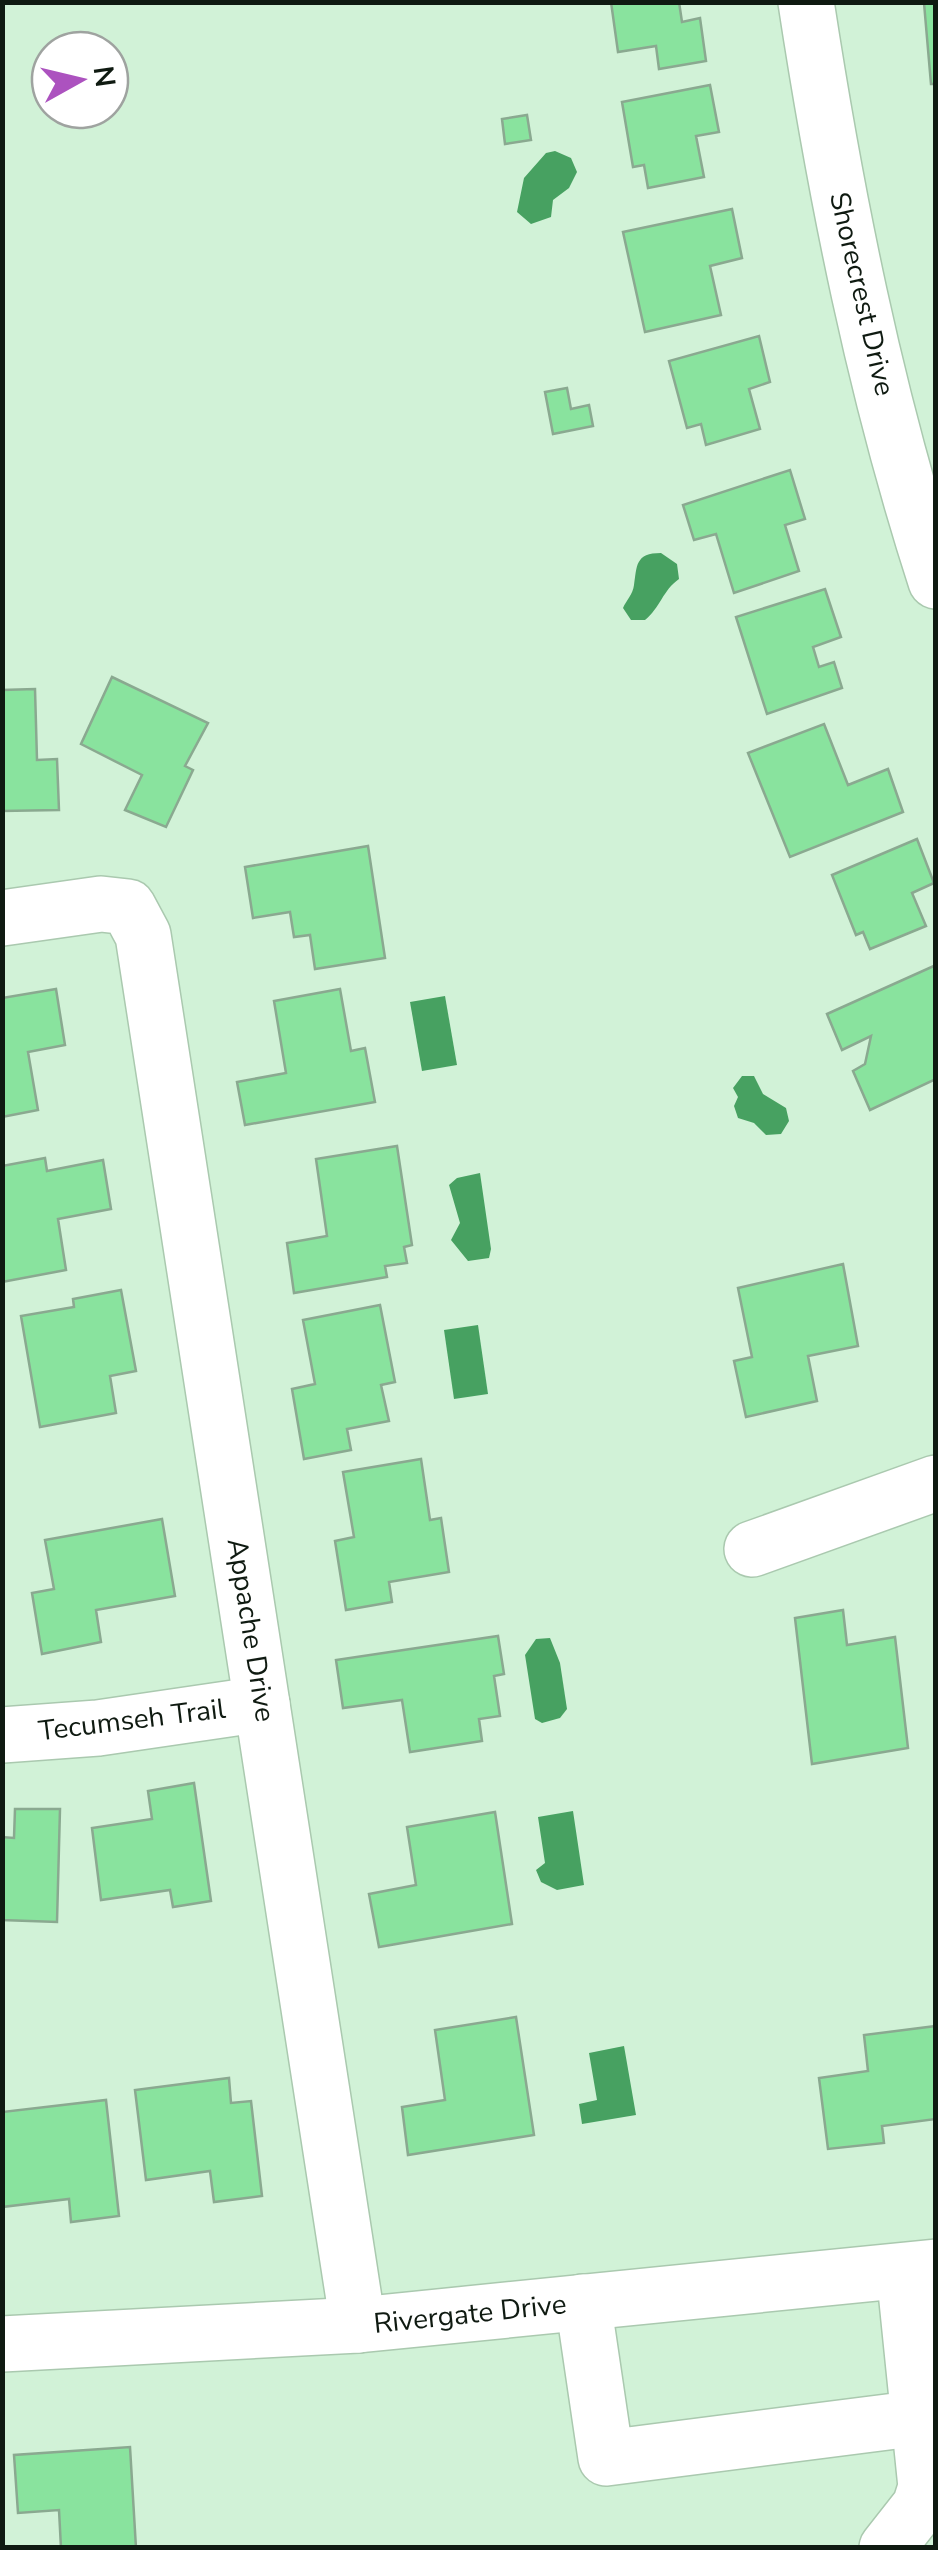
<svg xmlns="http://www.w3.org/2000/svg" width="938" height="2550" font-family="'Nunito Sans',sans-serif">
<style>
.water{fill:#47a161}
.building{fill:#89e39e;stroke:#8aa990;stroke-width:2.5}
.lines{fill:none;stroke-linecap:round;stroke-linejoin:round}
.minor-casing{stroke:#aac9af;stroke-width:58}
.minor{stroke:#fff;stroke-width:55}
.labels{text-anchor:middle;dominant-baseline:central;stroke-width:9;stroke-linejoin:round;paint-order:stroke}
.street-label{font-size:28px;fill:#0f1a11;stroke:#fff}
</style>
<rect width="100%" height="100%" fill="#d1f2d7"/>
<g class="water">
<path d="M 555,151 L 571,158 L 577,172 L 569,188 L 553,200 L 551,217 L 531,224 L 517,212 L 524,178 L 546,153 Z"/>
<path d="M 661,553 L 677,564 L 679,579 C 663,590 660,608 645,620 L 631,620 L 623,608 C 626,601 633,594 634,585 C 637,566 635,553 661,553 Z"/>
<path d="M 445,996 L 457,1065 L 422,1071 L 410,1002 Z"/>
<path d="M 742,1076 L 754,1076 L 763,1094 L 786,1108 L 789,1121 L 781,1134 L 766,1135 L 754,1123 L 738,1118 L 734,1106 L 738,1097 L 733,1088 Z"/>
<path d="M 480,1173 L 491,1249 L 489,1258 L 468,1261 L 451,1240 L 460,1223 L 449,1185 L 457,1178 Z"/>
<path d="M 478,1325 L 488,1394 L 454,1399 L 444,1330 Z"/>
<path d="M 550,1638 L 560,1663 L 567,1709 L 560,1718 L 542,1723 L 535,1719 L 525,1655 L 536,1639 Z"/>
<path d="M 573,1811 L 584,1885 L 557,1890 L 541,1882 L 536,1870 L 545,1863 L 538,1817 Z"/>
<path d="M 624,2046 L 636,2115 L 582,2124 L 579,2104 L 597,2100 L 589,2053 Z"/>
</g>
<g class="building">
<path d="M 611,2 L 679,2 L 682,22 L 700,18 L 706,61 L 659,69 L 656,46 L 618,52 Z"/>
<path d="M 936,2 L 936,84 L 931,84 L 924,3 Z"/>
<path d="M 710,85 L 719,132 L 696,136 L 704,177 L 648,188 L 644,165 L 633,167 L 622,102 Z"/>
<path d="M 527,115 L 531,140 L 505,144 L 502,119 Z"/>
<path d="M 732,209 L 742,258 L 710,266 L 721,315 L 645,332 L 623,232 Z"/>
<path d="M 759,336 L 770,382 L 749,389 L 760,429 L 706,445 L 701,424 L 687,428 L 669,361 Z"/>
<path d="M 567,388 L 571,409 L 589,405 L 593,426 L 553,434 L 545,392 Z"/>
<path d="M 790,470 L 805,519 L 785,525 L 799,571 L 734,593 L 716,534 L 694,540 L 683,505 Z"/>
<path d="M 825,589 L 841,637 L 813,647 L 819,667 L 834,662 L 842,688 L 767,714 L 736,617 Z"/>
<path d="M 112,677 L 208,723 L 185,766 L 193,770 L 166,827 L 125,810 L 142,775 L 81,744 Z"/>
<path d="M 35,689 L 37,760 L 57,759 L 59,810 L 2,811 L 2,690 Z"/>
<path d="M 824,724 L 848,785 L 888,769 L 903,812 L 790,857 L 748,753 Z"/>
<path d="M 917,839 L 934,883 L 912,893 L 926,926 L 870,949 L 863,932 L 856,935 L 832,875 Z"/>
<path d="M 368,846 L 385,958 L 315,969 L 310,935 L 294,937 L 290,912 L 253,918 L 245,867 Z"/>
<path d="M 936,965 L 936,1079 L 870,1110 L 853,1071 L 865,1064 L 871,1036 L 842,1050 L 827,1014 Z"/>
<path d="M 56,989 L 65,1045 L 28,1052 L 38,1110 L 2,1117 L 2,998 Z"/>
<path d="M 340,989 L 351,1051 L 365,1048 L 375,1102 L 245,1125 L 237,1082 L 286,1073 L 274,1001 Z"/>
<path d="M 397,1146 L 412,1245 L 404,1247 L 407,1263 L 385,1266 L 387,1277 L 294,1293 L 287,1243 L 327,1236 L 316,1159 Z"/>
<path d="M 45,1158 L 47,1171 L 103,1160 L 111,1209 L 58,1219 L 66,1270 L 2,1282 L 2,1166 Z"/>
<path d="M 843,1264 L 858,1346 L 808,1356 L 817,1401 L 746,1417 L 734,1361 L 752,1357 L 738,1288 Z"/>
<path d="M 121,1290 L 136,1371 L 110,1376 L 116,1413 L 40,1427 L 21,1316 L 74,1307 L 73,1299 Z"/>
<path d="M 380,1305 L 395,1382 L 381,1385 L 389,1421 L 347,1429 L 351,1450 L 304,1459 L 292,1389 L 315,1384 L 303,1320 Z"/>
<path d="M 421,1459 L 430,1520 L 441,1518 L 449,1572 L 389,1582 L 392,1602 L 346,1610 L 335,1541 L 354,1537 L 343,1472 Z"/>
<path d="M 162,1519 L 175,1596 L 96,1610 L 101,1642 L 42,1654 L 32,1593 L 54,1589 L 45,1540 Z"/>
<path d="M 843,1610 L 847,1645 L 895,1637 L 908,1748 L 812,1764 L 795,1618 Z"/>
<path d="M 498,1636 L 504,1674 L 494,1676 L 500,1716 L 479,1719 L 482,1741 L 410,1752 L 402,1700 L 343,1708 L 336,1660 Z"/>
<path d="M 194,1783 L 211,1901 L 173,1907 L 170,1890 L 101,1900 L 92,1828 L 152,1819 L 148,1791 Z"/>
<path d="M 15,1809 L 60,1809 L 57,1922 L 2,1920 L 2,1837 L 14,1838 Z"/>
<path d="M 495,1812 L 512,1924 L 379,1947 L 369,1894 L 416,1885 L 407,1827 Z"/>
<path d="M 516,2017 L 534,2135 L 408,2155 L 402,2107 L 445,2100 L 435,2030 Z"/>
<path d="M 936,2026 L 936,2119 L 882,2126 L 884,2143 L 828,2149 L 819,2078 L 868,2071 L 864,2035 Z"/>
<path d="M 229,2078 L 231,2103 L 251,2101 L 262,2196 L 214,2202 L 210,2171 L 146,2180 L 135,2090 Z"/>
<path d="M 106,2100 L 119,2216 L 71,2222 L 69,2199 L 2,2207 L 2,2112 Z"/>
<path d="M 130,2447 L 136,2548 L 61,2548 L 59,2510 L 18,2513 L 14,2455 Z"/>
</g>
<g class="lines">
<g class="minor-casing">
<g id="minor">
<path d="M 806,2 C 836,197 875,393 936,581"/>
<path d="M 2,918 L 101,904 L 128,907 L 143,935 L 358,2325"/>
<path d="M 752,1549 L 936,1483"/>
<path d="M 2,1735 L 98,1728 L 262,1704"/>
<path d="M 583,2302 L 606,2458 L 919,2418"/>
<path d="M 2,2344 L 358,2325 L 936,2267"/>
<path d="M 887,2548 L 920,2506 L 926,2487 L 904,2271"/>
</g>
</g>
<use href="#minor" class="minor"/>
</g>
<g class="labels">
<g class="street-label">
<text transform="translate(862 294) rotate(77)">Shorecrest Drive</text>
<text transform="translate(251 1630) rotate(81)">Appache Drive</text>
<text transform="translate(132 1720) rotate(-7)">Tecumseh Trail</text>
<text transform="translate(470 2314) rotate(-6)">Rivergate Drive</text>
</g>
</g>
<rect width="938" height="2550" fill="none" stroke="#0f1a11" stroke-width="10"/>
<g transform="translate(80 80) rotate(82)"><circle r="48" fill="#ffffff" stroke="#9fa3a0" stroke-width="2.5"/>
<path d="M0-8L18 38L0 25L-18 38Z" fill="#ac52bf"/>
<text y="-15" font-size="28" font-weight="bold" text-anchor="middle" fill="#0f1a11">N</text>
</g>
</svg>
